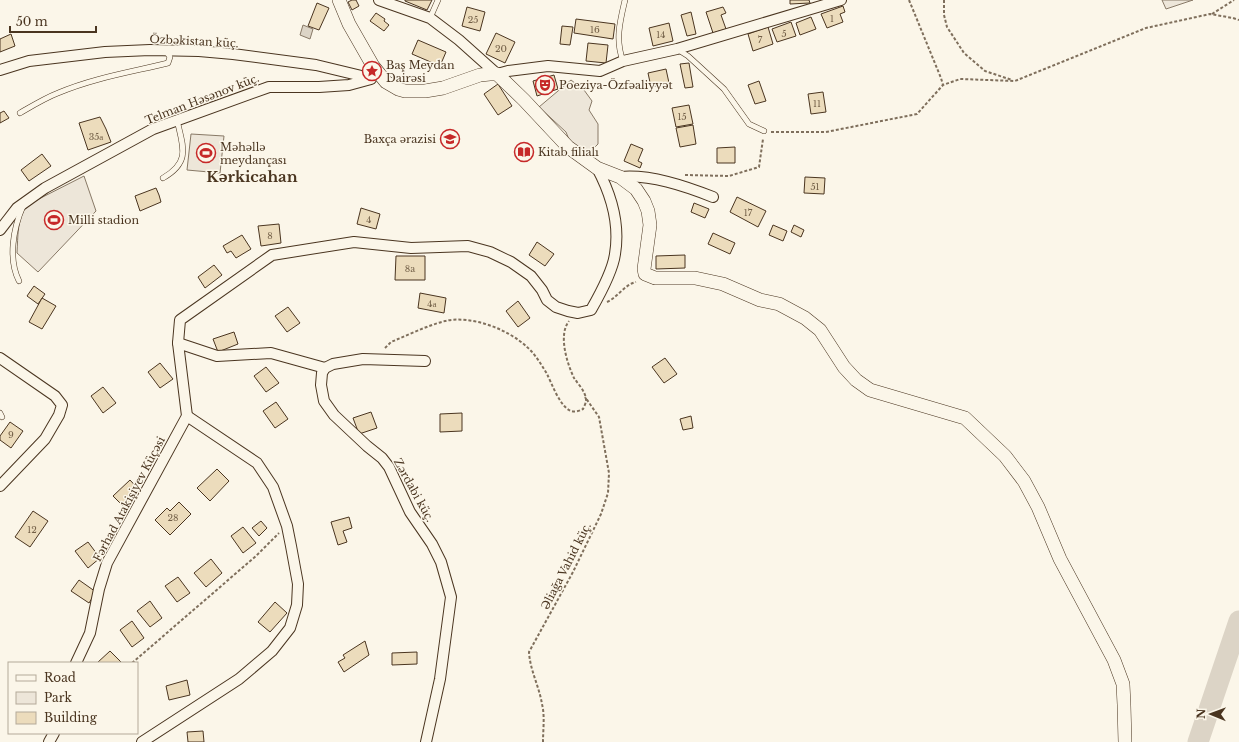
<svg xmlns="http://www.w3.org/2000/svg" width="1239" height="742" font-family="'Libre Baskerville',serif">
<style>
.green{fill:#ede6d9;stroke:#887966}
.water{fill:#dcd4c6;stroke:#887966}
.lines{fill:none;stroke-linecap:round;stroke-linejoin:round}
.river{stroke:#dcd4c6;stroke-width:21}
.building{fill:#ecdcbc;stroke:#4a3520}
.service-casing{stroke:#4a3520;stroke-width:6}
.minor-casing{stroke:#4a3520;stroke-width:12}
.tertiary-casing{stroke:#4a3520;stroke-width:14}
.path{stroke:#7f6f5c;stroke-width:2;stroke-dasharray:3 2;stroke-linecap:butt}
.service{stroke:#fbf6e9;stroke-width:5}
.minor{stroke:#fbf6e9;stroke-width:10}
.tertiary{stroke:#fbf6e9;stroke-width:13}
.labels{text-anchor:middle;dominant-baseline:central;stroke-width:3;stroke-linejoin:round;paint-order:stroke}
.number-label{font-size:9px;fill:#725f47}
.street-label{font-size:11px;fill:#4a3520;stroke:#fbf6e9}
.poi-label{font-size:11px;fill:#4a3520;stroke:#fbf6e9;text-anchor:start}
.district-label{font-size:15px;font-weight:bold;fill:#4a3520;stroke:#fbf6e9}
</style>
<rect width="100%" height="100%" fill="#fbf6e9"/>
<g class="green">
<path d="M 1162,0 L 1193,0 L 1166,9 Z"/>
<path d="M 571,80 L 584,90 L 592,101 L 589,110 L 598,124 L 598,144 L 588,154 L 570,142 L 566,132 L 539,107 Z"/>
<path d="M 191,134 L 224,136 L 220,173 L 187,170 Z"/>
<path d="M 84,176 L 96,211 L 38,272 L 17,253 C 18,237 17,218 27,205 Z"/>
</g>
<path class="water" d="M 303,25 L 313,29 L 310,39 L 300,35 Z"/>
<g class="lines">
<path class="river" d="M 1198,742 L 1239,621"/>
</g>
<g class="building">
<path d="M 352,0 L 356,0 L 359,6 L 352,10 L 348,2 Z"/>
<path d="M 405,0 L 432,0 L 427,10 L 405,1 Z"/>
<path d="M 790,0 L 809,0 L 810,3 L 790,4 Z"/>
<path d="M 317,3 L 329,8 L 319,30 L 308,26 Z"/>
<path d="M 843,6 L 845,12 L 840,14 L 843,22 L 827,28 L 821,14 Z"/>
<path d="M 467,7 L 485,12 L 480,31 L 462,26 Z"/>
<path d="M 723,7 L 726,13 L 721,15 L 726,29 L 713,33 L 706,12 Z"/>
<path d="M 691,12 L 696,34 L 687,36 L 681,15 Z"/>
<path d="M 376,13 L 385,19 L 384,21 L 389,25 L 384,31 L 370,21 Z"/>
<path d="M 811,17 L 816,29 L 800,35 L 796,23 Z"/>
<path d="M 576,19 L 615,24 L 613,39 L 574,33 Z"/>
<path d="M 791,22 L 796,36 L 777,42 L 772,29 Z"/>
<path d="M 669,23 L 673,41 L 653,46 L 649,28 Z"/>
<path d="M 562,26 L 573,27 L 570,45 L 560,44 Z"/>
<path d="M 768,27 L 773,44 L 753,51 L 748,34 Z"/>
<path d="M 496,33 L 515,42 L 505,63 L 486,54 Z"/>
<path d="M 11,34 L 15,46 L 0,52 L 0,39 Z"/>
<path d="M 418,40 L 446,52 L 440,66 L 412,54 Z"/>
<path d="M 588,43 L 608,45 L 606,63 L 586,61 Z"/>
<path d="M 689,63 L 693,87 L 685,88 L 680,64 Z"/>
<path d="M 666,69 L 669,83 L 651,87 L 648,73 Z"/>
<path d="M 554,75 L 558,89 L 537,96 L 533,81 Z"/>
<path d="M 759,81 L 766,101 L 755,104 L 748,85 Z"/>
<path d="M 498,84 L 512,106 L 498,115 L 484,94 Z"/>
<path d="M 823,92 L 826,112 L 811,114 L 808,94 Z"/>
<path d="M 689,105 L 693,124 L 676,127 L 672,108 Z"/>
<path d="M 4,111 L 9,118 L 0,123 L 0,113 Z"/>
<path d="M 100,117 L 106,129 L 111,142 L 88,150 L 79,123 Z"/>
<path d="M 693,125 L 696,144 L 680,147 L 676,128 Z"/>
<path d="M 631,144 L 643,149 L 638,161 L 642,163 L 640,168 L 624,161 Z"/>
<path d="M 735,147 L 735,163 L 717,163 L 717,148 Z"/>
<path d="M 42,154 L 51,166 L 29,181 L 21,170 Z"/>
<path d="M 805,177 L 825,178 L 824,194 L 804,193 Z"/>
<path d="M 156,188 L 159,195 L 161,202 L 140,211 L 135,196 Z"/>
<path d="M 737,197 L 766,211 L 758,227 L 730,212 Z"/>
<path d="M 694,203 L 709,209 L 705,218 L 691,212 Z"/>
<path d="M 361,208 L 380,214 L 376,229 L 357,224 Z"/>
<path d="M 279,224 L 281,243 L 261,246 L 258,226 Z"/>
<path d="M 773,225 L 787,231 L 783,241 L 769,235 Z"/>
<path d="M 794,225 L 804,230 L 801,237 L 791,232 Z"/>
<path d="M 713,233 L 735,243 L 730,254 L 708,244 Z"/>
<path d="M 242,235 L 251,249 L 236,258 L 231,251 L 227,253 L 223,246 Z"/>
<path d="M 537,242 L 554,254 L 545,266 L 529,255 Z"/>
<path d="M 685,255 L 685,268 L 656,269 L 656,256 Z"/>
<path d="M 396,256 L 425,256 L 425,280 L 395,280 Z"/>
<path d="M 214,265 L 222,275 L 205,288 L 198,277 Z"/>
<path d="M 34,286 L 45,294 L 38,304 L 27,296 Z"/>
<path d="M 420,293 L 446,298 L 444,313 L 418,308 Z"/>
<path d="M 42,298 L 56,306 L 42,329 L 29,322 Z"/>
<path d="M 518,301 L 530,318 L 518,327 L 506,311 Z"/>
<path d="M 288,307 L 300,323 L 287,332 L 275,316 Z"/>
<path d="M 234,332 L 238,344 L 218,352 L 213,339 Z"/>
<path d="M 665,358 L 677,374 L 664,383 L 652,367 Z"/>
<path d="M 160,363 L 173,379 L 160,388 L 148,372 Z"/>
<path d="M 266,367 L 279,383 L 266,392 L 254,376 Z"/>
<path d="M 103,387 L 116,403 L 103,413 L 91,396 Z"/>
<path d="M 276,402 L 288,419 L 275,428 L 263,411 Z"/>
<path d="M 371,412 L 377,428 L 359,434 L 353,418 Z"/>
<path d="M 462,413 L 462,431 L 440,432 L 440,414 Z"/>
<path d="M 691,416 L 693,428 L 683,430 L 680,419 Z"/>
<path d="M 10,422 L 23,431 L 11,448 L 0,440 L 0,436 Z"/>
<path d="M 217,469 L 229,481 L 210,501 L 197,488 Z"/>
<path d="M 130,480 L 142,493 L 125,508 L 113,496 Z"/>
<path d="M 179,502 L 191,514 L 170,535 L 155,520 L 167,508 L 170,511 Z"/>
<path d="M 33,511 L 48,521 L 30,547 L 15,537 Z"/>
<path d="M 349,517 L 352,528 L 343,531 L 347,542 L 338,545 L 331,522 Z"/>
<path d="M 261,521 L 267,528 L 259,536 L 252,528 Z"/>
<path d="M 243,527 L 256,543 L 243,553 L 231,536 Z"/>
<path d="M 88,542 L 100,558 L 88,568 L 75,551 Z"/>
<path d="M 211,559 L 222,573 L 206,587 L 194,573 Z"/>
<path d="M 178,577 L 190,593 L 177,602 L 165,586 Z"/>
<path d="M 79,580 L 96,592 L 89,603 L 71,591 Z"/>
<path d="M 150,601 L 162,618 L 150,627 L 137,611 Z"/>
<path d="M 275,602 L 287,613 L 270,632 L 258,622 Z"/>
<path d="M 132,621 L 144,638 L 132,647 L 120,630 Z"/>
<path d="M 365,641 L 369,655 L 344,672 L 338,662 L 345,658 L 343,655 Z"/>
<path d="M 110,651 L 122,663 L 97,663 Z"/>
<path d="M 417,652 L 417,664 L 392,665 L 392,653 Z"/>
<path d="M 187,680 L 190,695 L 169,700 L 166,686 Z"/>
<path d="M 203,731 L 204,742 L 188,742 L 187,732 Z"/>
</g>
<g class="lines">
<g class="service-casing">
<g id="service">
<path d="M 430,18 L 438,0"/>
<path d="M 677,49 L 688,56 L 724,89 L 749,124 L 764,131"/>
<path d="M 623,61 C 615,40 620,21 625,0"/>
<path d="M 20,113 C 32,106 45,98 58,93 C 93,78 131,72 168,63 L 170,57 L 166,51"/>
<path d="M 163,178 C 191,162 183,147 177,120"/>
<path d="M 19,281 C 8,259 13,229 23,206"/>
<path d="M 0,413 L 2,417"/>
</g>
</g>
<g class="minor-casing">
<g id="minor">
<path d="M 379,0 L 430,18 L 459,40 L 497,74 L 508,71 L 548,66 L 600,71 L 623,61 L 677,49 L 841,0"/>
<path d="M 0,70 L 29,61 L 105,52 L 150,50 L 199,51 L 233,54 L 316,65 L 370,78"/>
<path d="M 620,177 C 650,174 685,186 713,197"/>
<path d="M 0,230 L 17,208 L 45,188 L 153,129 L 269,87 L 319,87 L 349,85 L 371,79"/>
<path d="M 178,343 L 217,356 L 271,353 L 325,368"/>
<path d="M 0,358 L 55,396 L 62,405 L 59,415 L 45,439 L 0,486"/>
<path d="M 425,361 L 363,359 L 333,364 L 325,368 L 322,373 L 321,385 L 324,401 L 334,415 L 367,446 L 382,458 L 389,467 L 410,512 L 432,544 L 441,562 L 451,597 L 440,679 L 426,742"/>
<path d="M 76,663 L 90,633 L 99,589 L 107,563 L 187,416 L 178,343 L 180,320 L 272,255 L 354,242 L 411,248 L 468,246 L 490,252 L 511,262 L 531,276 L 542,290 L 547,300 L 556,307 L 568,311 L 578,313 L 591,310 C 599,296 613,269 615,254 C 620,224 611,194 597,168"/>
<path d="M 49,742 L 54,733"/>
<path d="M 142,742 L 239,679 L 272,651 L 290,628 L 297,605 L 298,584 L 291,546 L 287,526 L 273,487 L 257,463 L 187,416"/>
</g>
</g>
<g class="tertiary-casing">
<path id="tertiary" d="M 339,0 L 349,24 L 373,66 L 386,82 L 398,89 L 405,91 L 425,91 L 443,88 L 480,75 L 490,74 L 497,74 L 524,100 L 568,147 L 597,168 L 620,177 L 636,189 L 644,201 L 648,211 L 650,225 L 644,269 L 645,274 L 655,278 L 695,278 L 723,284 L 760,300 L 779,304 L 805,318 L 820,330 L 844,367 L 856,380 L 870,390 L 965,418 L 1005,456 L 1024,481 L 1038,507 L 1060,559 L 1114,660 L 1123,684 L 1124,705 L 1125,742"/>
</g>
<g class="path">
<path d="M 909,0 L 941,78 L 943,85"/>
<path d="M 944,0 L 944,15 L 947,27 L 964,53 L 985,71 L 1012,80"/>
<path d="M 1212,14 L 1234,0"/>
<path d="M 771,132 L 826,132 L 917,114 L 943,85 L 960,79 L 1015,81 L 1146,28 L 1210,14 L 1233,18 L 1239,20"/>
<path d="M 685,175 L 729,176 L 759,167 L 763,139"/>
<path d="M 607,302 C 618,297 624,285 636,282"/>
<path d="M 385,348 L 391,342 C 408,335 426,326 445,321 C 471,315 508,329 527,347 C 535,354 541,364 547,374 C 552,384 559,404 569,410 C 573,413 579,411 583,409 C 584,407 586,403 586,400 C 586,392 578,384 574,378 C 567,363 558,335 569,321"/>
<path d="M 132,663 L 256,556 L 279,533"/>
<path d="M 543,742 C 543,730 545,716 542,704 C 539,686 530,670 529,652 L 573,572 L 601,514 L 608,493 L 609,473 L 599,417 L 585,397"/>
</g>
<use href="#service" class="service"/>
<use href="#minor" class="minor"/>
<use href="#tertiary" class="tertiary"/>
</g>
<defs>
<g id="sight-ring" transform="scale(1)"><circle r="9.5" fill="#fbf6e9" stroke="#c62828" stroke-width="1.5"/><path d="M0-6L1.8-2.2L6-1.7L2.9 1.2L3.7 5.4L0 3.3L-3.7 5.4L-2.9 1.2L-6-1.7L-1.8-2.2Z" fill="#c62828"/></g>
<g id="theatre-ring" transform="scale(1)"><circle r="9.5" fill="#fbf6e9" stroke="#c62828" stroke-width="1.5"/><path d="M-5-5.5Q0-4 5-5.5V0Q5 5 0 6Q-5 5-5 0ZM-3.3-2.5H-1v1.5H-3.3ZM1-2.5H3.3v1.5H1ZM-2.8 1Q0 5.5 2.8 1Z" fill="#c62828"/></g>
<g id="school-ring" transform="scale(1)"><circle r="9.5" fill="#fbf6e9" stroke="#c62828" stroke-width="1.5"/><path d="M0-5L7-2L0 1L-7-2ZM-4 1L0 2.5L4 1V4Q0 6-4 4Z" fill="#c62828"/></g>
<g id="library-ring" transform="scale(1)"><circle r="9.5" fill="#fbf6e9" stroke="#c62828" stroke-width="1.5"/><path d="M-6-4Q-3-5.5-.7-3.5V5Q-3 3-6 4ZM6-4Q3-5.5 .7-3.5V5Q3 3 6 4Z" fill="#c62828"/></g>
<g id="stadium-ring" transform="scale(1)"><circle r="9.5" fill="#fbf6e9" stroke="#c62828" stroke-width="1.5"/><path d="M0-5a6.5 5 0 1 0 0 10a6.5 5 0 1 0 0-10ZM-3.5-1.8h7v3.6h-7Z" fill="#c62828"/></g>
</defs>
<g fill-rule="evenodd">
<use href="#sight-ring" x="372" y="71"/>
<use href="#theatre-ring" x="545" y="85"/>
<use href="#school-ring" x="450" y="139"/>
<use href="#library-ring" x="524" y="152"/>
<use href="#stadium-ring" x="206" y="153"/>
<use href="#stadium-ring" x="54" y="220"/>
</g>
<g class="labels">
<g class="number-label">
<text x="832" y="18">1</text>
<text x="473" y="19">25</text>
<text x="595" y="29">16</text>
<text x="784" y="33">5</text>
<text x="661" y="34">14</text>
<text x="760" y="39">7</text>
<text x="501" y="48">20</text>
<text x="817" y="103">11</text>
<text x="682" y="116">15</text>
<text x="96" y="136">35а</text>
<text x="815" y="186">51</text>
<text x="748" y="212">17</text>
<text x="369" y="219">4</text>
<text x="270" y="235">8</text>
<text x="410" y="268">8a</text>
<text x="432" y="303">4а</text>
<text x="11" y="434">9</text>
<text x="173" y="517">28</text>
<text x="32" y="529">12</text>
</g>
<g class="street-label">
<text transform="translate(194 41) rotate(3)">Özbəkistan küç.</text>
<text transform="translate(202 99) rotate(-21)">Telman Həsənov küç.</text>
<text transform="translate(414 490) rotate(61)">Zərdabi küç.</text>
<text transform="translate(129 499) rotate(-62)">Fərhad Atakişiyev Küçəsi</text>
<text transform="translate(566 566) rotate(-63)">Əliağa Vahid küç.</text>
</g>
<g class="poi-label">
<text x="386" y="65">Baş Meydan<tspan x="386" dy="13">Dairəsi</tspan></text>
<text x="559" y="85">Poeziya-Özfəaliyyət</text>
<text x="436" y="139" text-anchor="end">Baxça ərazisi</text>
<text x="220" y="147">Məhəllə<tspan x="220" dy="13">meydançası</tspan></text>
<text x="538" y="152">Kitab filialı</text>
<text x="68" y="220">Milli stadion</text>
</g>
<g class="district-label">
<text x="252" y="176">Kərkicahan</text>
</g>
</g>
<rect x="8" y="662" width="130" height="72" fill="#fbf6e9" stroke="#b4a999"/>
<rect x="16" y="675" width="20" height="6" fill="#fbf6e9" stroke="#b4a999"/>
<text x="44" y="682" font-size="12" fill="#4a3520">Road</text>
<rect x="16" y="692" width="20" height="12" fill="#ede6d9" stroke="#b4a999"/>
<text x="44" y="702" font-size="12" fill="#4a3520">Park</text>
<rect x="16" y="712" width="20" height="12" fill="#ecdcbc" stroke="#b4a999"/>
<text x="44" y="722" font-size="12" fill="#4a3520">Building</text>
<g transform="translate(1211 714) rotate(271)" stroke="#fbf6e9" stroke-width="3" paint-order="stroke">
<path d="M0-3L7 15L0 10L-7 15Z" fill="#4a3520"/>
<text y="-6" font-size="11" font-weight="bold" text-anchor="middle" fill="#4a3520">N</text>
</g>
<path d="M10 26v6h86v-6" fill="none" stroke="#4a3520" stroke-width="2"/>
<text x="16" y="26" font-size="12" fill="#4a3520" stroke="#fbf6e9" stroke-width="3" paint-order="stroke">50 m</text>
</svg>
